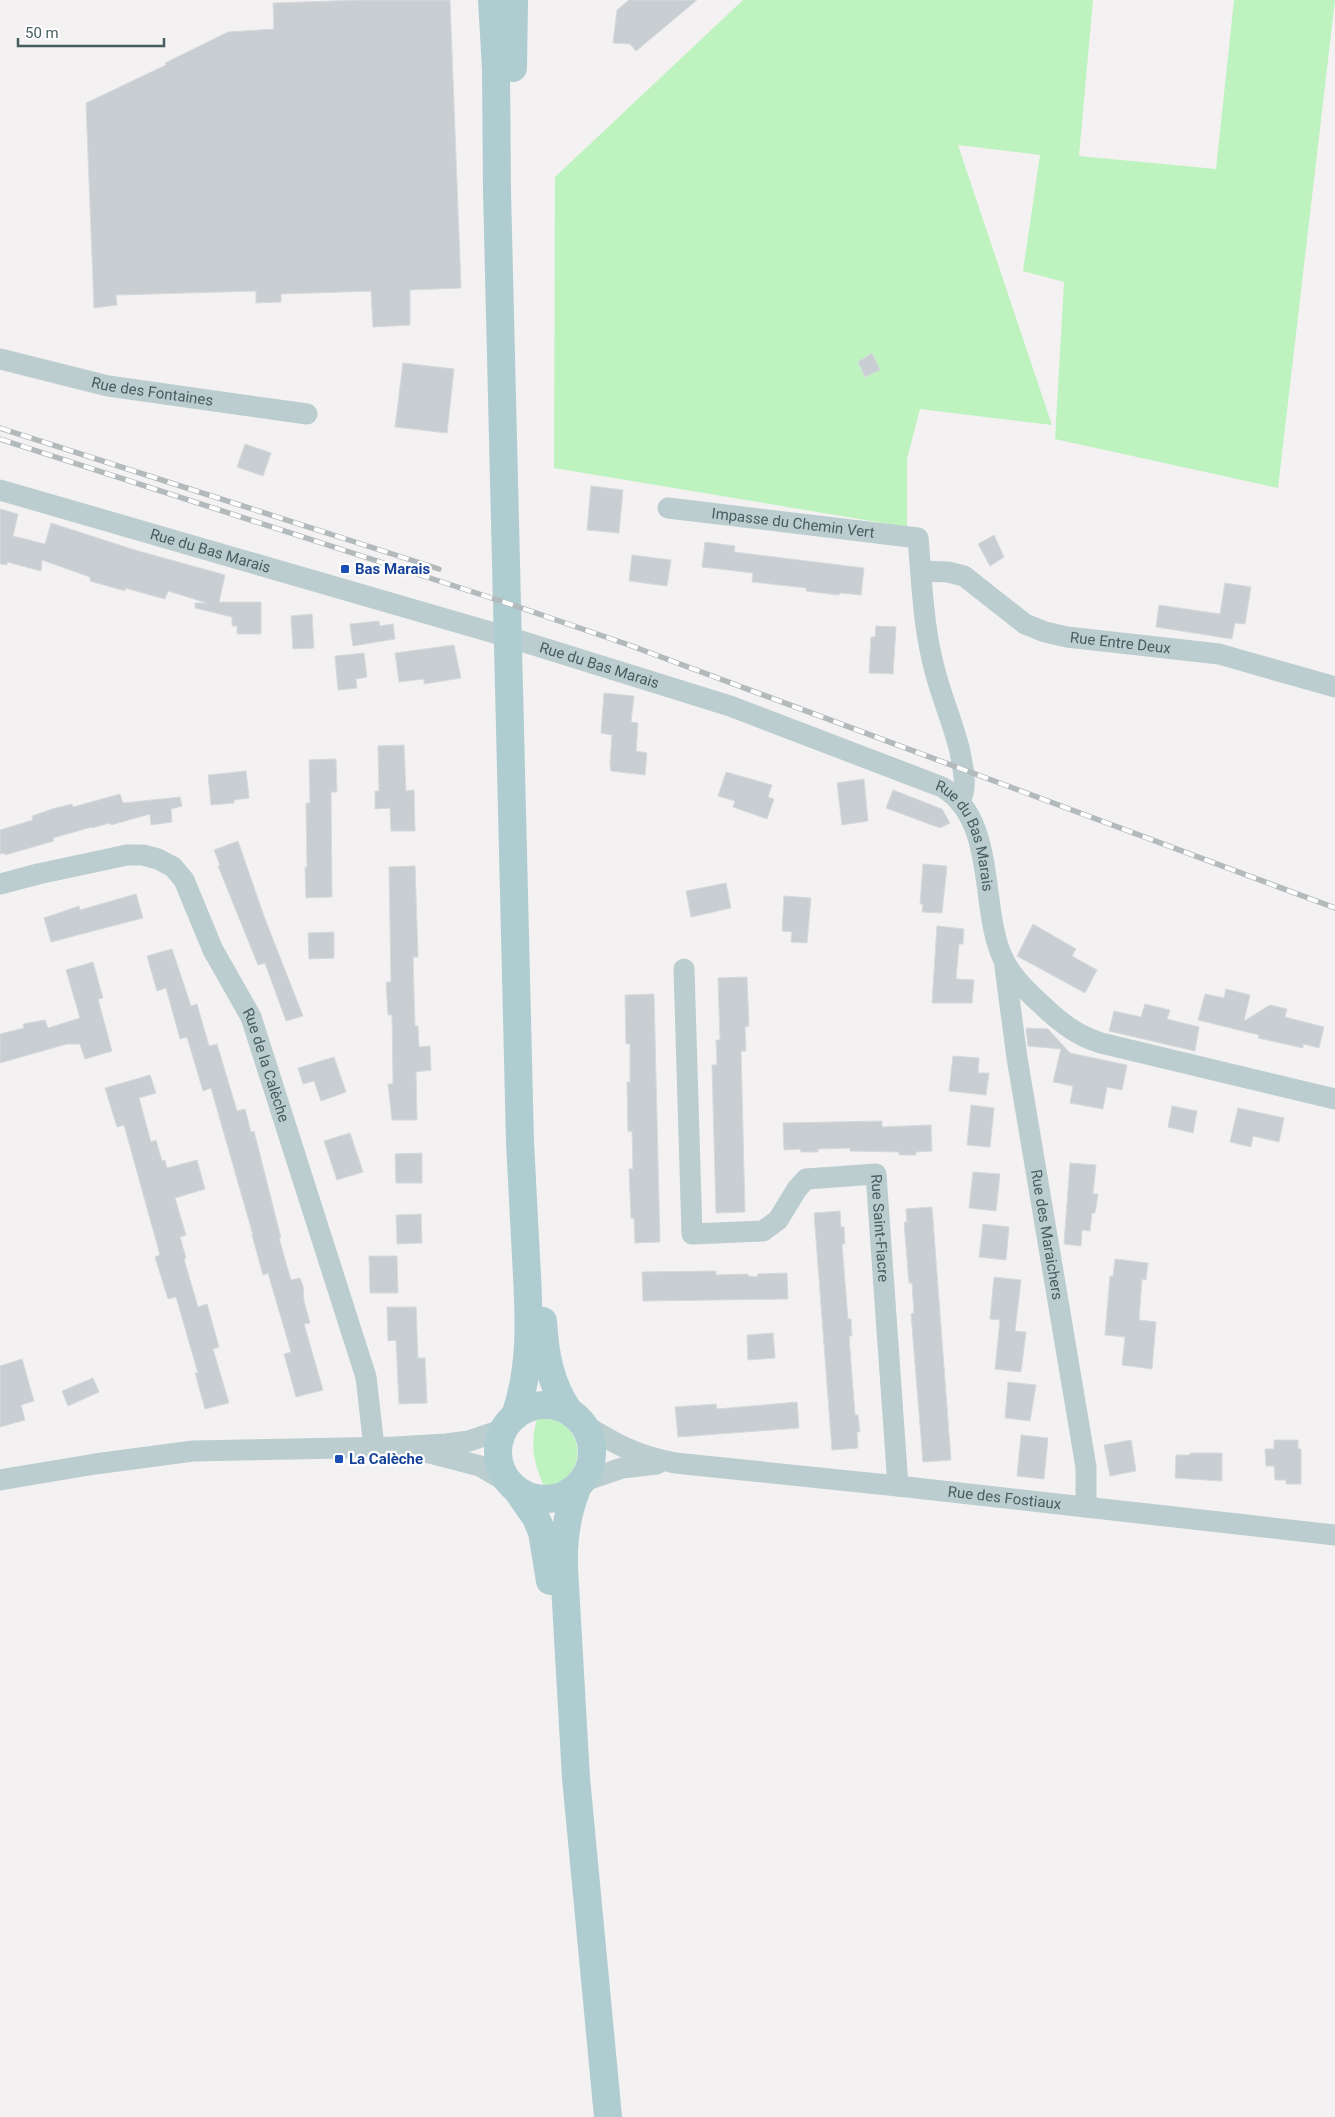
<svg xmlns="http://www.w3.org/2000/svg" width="1335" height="2117" font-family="Roboto,sans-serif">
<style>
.green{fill:#bef3bf}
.building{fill:#c8ced1;stroke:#d5dadd}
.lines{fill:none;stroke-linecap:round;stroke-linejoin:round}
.minor{stroke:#bbcdcf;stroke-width:21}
.primary{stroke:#afcdd1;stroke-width:28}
.rail-casing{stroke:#b3babc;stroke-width:5.5}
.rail{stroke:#fff;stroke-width:4;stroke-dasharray:11;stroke-linecap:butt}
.transit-dot{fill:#1a4fb4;stroke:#fff;stroke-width:2}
.labels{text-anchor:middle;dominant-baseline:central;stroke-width:4.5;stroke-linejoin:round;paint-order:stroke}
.street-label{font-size:15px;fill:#475e60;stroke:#fff}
.transit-label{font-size:15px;font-weight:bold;fill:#164399;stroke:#fff;text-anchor:start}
</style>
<rect width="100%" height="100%" fill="#f4f1f2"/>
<g class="green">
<path d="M 743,0 L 1093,0 L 1079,156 L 1216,169 L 1234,0 L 1335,0 L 1278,488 L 1055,439 L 1064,282 L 1023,271 L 1040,155 L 958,145 L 1052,425 L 920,409 L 907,459 L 907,527 L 554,468 L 555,177 Z"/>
<path d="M 537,1419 C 586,1413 593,1482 544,1486 C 533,1462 530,1444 537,1419 Z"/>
</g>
<g class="building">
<path d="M 361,0 L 450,0 L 461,288 L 410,290 L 410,325 L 373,327 L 371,291 L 281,294 L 281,302 L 256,303 L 256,291 L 116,295 L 117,305 L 94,308 L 86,103 L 166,65 L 165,63 L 228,32 L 274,29 L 273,3 Z"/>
<path d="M 629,0 L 697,0 L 636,51 L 630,44 L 613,43 L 617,10 Z"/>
<path d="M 872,353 L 880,370 L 865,377 L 858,362 Z"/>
<path d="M 403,363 L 454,369 L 447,433 L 395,427 Z"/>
<path d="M 245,444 L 271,453 L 263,476 L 237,467 Z"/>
<path d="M 591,486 L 623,490 L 619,533 L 587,530 Z"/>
<path d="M 0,509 L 18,514 L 13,536 L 45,544 L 51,523 L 135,550 L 225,575 L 219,602 L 261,602 L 261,634 L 237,634 L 237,626 L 232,626 L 232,617 L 195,608 L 195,603 L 207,603 L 168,591 L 165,599 L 125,588 L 125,591 L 90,581 L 90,577 L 42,560 L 41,571 L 7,562 L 7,565 L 0,564 Z"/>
<path d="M 994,535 L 1004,557 L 990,566 L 978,544 Z"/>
<path d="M 705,542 L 735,546 L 734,552 L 864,568 L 861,595 L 841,593 L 838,595 L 806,591 L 806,588 L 752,582 L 753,573 L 702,567 Z"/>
<path d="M 632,555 L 671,560 L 667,586 L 629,581 Z"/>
<path d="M 1225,583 L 1251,587 L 1245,624 L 1235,623 L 1232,639 L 1156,627 L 1159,605 L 1220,614 Z"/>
<path d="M 312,614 L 314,648 L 293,649 L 291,616 Z"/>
<path d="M 379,621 L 380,626 L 393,624 L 395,639 L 353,646 L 350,624 Z"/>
<path d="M 876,626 L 896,627 L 893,674 L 869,673 L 871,637 L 875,637 Z"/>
<path d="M 454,645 L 461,678 L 424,684 L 424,679 L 399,682 L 395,653 Z"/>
<path d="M 364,653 L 367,677 L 356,679 L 357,688 L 338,690 L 335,656 Z"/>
<path d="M 604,693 L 634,696 L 631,722 L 638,723 L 636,751 L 647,753 L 645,775 L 611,771 L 610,763 L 612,735 L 601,733 Z"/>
<path d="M 404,745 L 406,791 L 414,790 L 415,831 L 391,831 L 390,808 L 375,809 L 375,791 L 379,791 L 378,746 Z"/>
<path d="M 336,759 L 337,792 L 331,792 L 332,897 L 306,898 L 305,867 L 307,867 L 306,803 L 310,803 L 309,760 Z"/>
<path d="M 246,771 L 249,798 L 234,800 L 234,803 L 211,805 L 208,775 Z"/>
<path d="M 726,772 L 772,785 L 768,797 L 774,799 L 767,819 L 733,807 L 735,801 L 718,796 Z"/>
<path d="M 864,779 L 868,821 L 842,825 L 837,783 Z"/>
<path d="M 893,790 L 942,809 L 950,823 L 940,828 L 886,808 Z"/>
<path d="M 120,794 L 123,803 L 180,797 L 182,806 L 171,809 L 172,822 L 151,825 L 150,814 L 111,825 L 110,823 L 92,828 L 92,827 L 53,838 L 54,841 L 5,855 L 5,853 L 0,854 L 0,830 L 33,820 L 32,816 L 52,809 L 72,804 L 73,807 Z"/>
<path d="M 238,841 L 265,919 L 303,1016 L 286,1021 L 265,963 L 258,965 L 218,866 L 220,865 L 214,850 Z"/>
<path d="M 923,864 L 947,866 L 942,913 L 922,912 L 923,904 L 920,904 Z"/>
<path d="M 415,866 L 418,957 L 413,957 L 415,1026 L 418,1026 L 419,1047 L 430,1046 L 431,1070 L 416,1072 L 417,1120 L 392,1120 L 388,1084 L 393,1084 L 392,1015 L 388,1015 L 386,982 L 391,982 L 389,867 Z"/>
<path d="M 726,883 L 731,908 L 691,917 L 686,891 Z"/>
<path d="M 136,894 L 143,918 L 51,942 L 44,918 L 79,906 L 80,910 Z"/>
<path d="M 784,896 L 811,898 L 807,943 L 791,942 L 792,932 L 782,931 Z"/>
<path d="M 1033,924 L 1076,949 L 1072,956 L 1097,970 L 1085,993 L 1017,956 Z"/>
<path d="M 937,926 L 964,929 L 963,944 L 959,944 L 956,979 L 974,980 L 972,1003 L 932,1003 Z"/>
<path d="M 334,932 L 334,958 L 309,959 L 308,933 Z"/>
<path d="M 172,949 L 191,1006 L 197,1004 L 209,1046 L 217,1044 L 237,1111 L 245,1109 L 251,1132 L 254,1131 L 281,1238 L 279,1238 L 291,1280 L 300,1278 L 303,1286 L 304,1301 L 310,1323 L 304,1324 L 323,1390 L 296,1397 L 284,1354 L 291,1352 L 268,1273 L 263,1275 L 252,1235 L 253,1235 L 211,1088 L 203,1091 L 187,1037 L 180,1039 L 166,988 L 157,991 L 147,956 Z"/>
<path d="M 93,962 L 103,998 L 98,999 L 112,1051 L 85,1059 L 80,1044 L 67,1044 L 0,1063 L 0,1034 L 24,1028 L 23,1024 L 45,1020 L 48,1028 L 80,1018 L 66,970 Z"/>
<path d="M 747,977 L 749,1026 L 745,1027 L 746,1051 L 741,1051 L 745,1212 L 716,1213 L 712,1065 L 717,1065 L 716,1040 L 720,1040 L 718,978 Z"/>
<path d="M 1226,989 L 1250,995 L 1244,1021 L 1270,1005 L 1287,1009 L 1285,1017 L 1324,1027 L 1319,1048 L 1303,1044 L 1303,1048 L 1258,1038 L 1259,1035 L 1198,1020 L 1205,994 L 1224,998 Z"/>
<path d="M 654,994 L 660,1242 L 635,1243 L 634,1218 L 631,1218 L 629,1169 L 633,1169 L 632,1131 L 628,1132 L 627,1082 L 630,1082 L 630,1044 L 626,1044 L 625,995 Z"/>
<path d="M 1145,1004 L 1170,1010 L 1167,1019 L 1199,1027 L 1195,1051 L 1109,1031 L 1114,1011 L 1141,1017 Z"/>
<path d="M 1026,1028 L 1048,1029 L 1070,1053 L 1127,1065 L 1122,1090 L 1107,1087 L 1103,1109 L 1070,1103 L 1073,1086 L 1053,1082 L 1061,1049 L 1028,1046 Z"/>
<path d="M 953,1056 L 979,1058 L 978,1073 L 989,1073 L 986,1095 L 949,1091 Z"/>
<path d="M 334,1057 L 346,1092 L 321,1101 L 314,1081 L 303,1084 L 298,1068 Z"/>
<path d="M 150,1075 L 156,1093 L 139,1098 L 151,1142 L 156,1140 L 162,1161 L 165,1160 L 167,1168 L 197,1160 L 205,1189 L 175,1198 L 186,1235 L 180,1237 L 186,1258 L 184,1259 L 198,1307 L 207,1304 L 219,1347 L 213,1349 L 229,1403 L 205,1409 L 195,1373 L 198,1373 L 176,1297 L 168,1299 L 155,1257 L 160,1255 L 124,1125 L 117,1127 L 105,1088 Z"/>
<path d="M 971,1105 L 994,1108 L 990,1147 L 967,1145 Z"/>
<path d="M 1172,1106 L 1197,1111 L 1193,1133 L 1168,1127 Z"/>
<path d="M 1238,1108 L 1284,1118 L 1279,1142 L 1253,1136 L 1251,1147 L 1230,1142 Z"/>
<path d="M 882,1121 L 882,1127 L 931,1125 L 932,1151 L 916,1152 L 916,1155 L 899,1155 L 899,1152 L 850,1151 L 850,1148 L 818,1149 L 818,1152 L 801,1152 L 800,1149 L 784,1150 L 783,1123 Z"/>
<path d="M 350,1133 L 363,1172 L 337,1180 L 324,1141 Z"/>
<path d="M 422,1153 L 422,1183 L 396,1183 L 395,1154 Z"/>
<path d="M 1070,1163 L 1096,1165 L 1093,1194 L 1098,1194 L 1095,1213 L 1092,1213 L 1090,1231 L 1082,1230 L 1081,1246 L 1064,1244 Z"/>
<path d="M 973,1172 L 1000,1174 L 996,1211 L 969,1208 Z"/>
<path d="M 932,1207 L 951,1460 L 923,1462 L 911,1314 L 914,1313 L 912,1283 L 909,1283 L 904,1222 L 907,1222 L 906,1209 Z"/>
<path d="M 840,1211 L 841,1227 L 844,1227 L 845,1244 L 842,1244 L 848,1319 L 851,1319 L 852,1336 L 849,1336 L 852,1376 L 855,1415 L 858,1415 L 860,1432 L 857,1432 L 858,1448 L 832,1450 L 814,1213 Z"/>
<path d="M 421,1214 L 422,1243 L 397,1244 L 396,1215 Z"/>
<path d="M 983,1224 L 1009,1227 L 1006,1260 L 979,1257 Z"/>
<path d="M 369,1256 L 397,1256 L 398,1293 L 370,1293 Z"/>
<path d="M 1115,1259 L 1148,1263 L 1146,1280 L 1142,1279 L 1139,1320 L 1156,1322 L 1152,1369 L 1122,1365 L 1125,1337 L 1105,1335 L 1110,1276 L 1113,1276 Z"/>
<path d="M 716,1271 L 716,1275 L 748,1274 L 748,1276 L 757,1277 L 758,1274 L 787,1273 L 788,1299 L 643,1301 L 642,1272 Z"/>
<path d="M 994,1277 L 1021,1280 L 1015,1331 L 1026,1332 L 1021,1372 L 995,1369 L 1000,1320 L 990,1319 Z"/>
<path d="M 387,1307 L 416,1307 L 418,1358 L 425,1358 L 427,1403 L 399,1404 L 396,1340 L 388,1341 Z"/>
<path d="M 773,1333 L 775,1358 L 748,1360 L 747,1335 Z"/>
<path d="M 22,1359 L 34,1401 L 21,1405 L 25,1420 L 0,1427 L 0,1366 Z"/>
<path d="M 93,1378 L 99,1392 L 68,1406 L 62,1391 Z"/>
<path d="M 1008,1382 L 1036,1385 L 1030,1421 L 1005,1418 Z"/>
<path d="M 797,1402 L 799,1428 L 678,1437 L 675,1407 L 716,1404 L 717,1409 Z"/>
<path d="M 1021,1435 L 1048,1438 L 1044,1479 L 1017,1476 Z"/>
<path d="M 1131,1440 L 1136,1471 L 1110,1476 L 1104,1445 Z"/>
<path d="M 1274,1440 L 1298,1440 L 1298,1449 L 1301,1449 L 1301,1484 L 1286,1484 L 1286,1480 L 1275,1480 L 1274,1466 L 1266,1466 L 1265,1449 L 1274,1449 Z"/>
<path d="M 1190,1453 L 1222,1453 L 1222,1481 L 1175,1478 L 1176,1455 L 1190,1455 Z"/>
</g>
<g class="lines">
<g class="minor">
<path id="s1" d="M 0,359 L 108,386 L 307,414"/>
<path id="s2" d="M 0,490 L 508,637"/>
<path id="s3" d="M 668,508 L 918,538 C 922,582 923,628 935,671 C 942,699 954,725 960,752 C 963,769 968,786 960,801"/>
<path id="s4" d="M 921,571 L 948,572 L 964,576 L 1025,624 L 1045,632 L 1067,637 L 1219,654 L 1335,687"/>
<path id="s5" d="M 521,641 L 730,706 L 942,787 C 996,819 980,902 1001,954 C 1010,976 1027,991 1044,1007 C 1061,1023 1078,1036 1101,1043 L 1335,1099"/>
<path id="s6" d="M 0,884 L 38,874 L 127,855 L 143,855 L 158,859 L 173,867 L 184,880 L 213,950 L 251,1017 L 366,1377 L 374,1447"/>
<path id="s7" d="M 1005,967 L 1017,1058 L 1086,1467 L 1086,1507"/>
<path id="s8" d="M 684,969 L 692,1234 L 763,1231 L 778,1220 L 797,1189 L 806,1179 L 876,1174 L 898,1486"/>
<path id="s9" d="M 583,1424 C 617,1445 635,1455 675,1463 L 898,1486 L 1335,1535"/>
<path d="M 422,1451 L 480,1466 L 510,1484"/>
<path d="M 0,1480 L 95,1464 L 193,1451 L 395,1447 L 446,1444 L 469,1441 L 504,1429"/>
<path d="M 581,1482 L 622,1468 L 657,1464"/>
</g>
<g class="primary">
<path d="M 492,0 L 496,70 L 497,191 L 520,1142 C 522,1181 524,1219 526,1257 C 529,1311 533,1364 515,1416"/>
<path d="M 513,68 L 514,0"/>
<path d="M 543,1321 C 545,1354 550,1384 569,1411"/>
<circle cx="545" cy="1452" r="47"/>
<path d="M 578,1486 C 567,1512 563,1539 564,1568 L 576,1778 L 608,2117"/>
<path d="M 517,1490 L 536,1518 L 542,1532 L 550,1581"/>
</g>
<g class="rail-casing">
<g id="rail">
<path d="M 0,428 L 439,569"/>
<path d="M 0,439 L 507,603 L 629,645 L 1335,908"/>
</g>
</g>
<use href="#rail" class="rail"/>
</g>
<g class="transit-dot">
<rect x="340" y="564" width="10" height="10" rx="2.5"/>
<rect x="334" y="1454" width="10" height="10" rx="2.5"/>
</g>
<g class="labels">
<g class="street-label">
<text stroke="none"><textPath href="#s1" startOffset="156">Rue des Fontaines</textPath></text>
<text stroke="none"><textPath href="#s3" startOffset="126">Impasse du Chemin Vert</textPath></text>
<text stroke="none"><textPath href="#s2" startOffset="219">Rue du Bas Marais</textPath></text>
<text stroke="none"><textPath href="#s4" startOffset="219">Rue Entre Deux</textPath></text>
<text stroke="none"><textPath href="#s5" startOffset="82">Rue du Bas Marais</textPath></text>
<text stroke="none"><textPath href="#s5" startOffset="502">Rue du Bas Marais</textPath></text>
<text stroke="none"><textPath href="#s6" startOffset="399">Rue de la Calèche</textPath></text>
<text stroke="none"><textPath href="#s8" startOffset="529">Rue Saint-Fiacre</textPath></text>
<text stroke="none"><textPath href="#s7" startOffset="271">Rue des Maraichers</textPath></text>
<text stroke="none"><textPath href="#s9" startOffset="432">Rue des Fostiaux</textPath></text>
</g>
<g class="transit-label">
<text x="355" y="569">Bas Marais</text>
<text x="349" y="1459">La Calèche</text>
</g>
</g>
<path d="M18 38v8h146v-8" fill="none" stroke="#475e60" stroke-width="2.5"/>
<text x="25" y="38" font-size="15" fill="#475e60" stroke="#ffffff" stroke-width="4" paint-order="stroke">50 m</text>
</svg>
